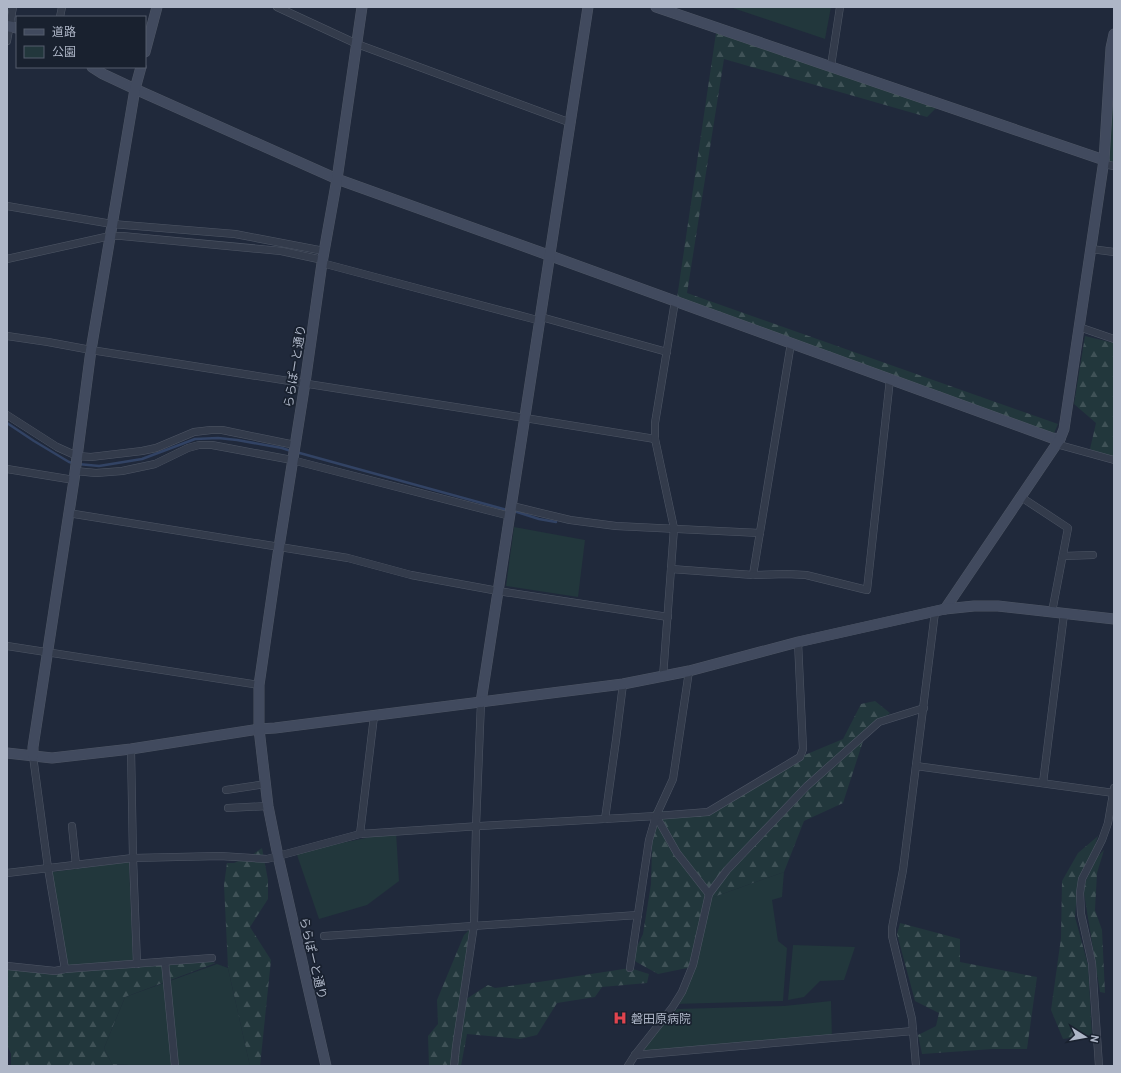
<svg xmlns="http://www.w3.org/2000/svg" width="1121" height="1073" font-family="Barlow,'Noto Sans JP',sans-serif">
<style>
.green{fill:#22373c}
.forest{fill:url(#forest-firs)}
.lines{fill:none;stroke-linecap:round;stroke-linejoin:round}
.stream{stroke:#324364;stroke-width:2.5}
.street-casing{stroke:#4e5665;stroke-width:8}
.secondary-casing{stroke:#4e5665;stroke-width:11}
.street{stroke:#333b4b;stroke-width:7}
.secondary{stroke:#414a5e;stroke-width:10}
.labels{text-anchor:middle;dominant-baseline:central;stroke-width:3.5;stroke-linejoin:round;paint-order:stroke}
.street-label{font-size:12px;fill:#aeb6c7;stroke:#19212f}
.poi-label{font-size:12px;fill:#aeb6c7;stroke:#19212f;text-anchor:start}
</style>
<defs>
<pattern id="forest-firs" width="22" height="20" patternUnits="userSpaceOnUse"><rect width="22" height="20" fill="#22373c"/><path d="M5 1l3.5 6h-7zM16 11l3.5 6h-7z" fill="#405257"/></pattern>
</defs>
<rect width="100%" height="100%" fill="#20293b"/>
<g class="green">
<path d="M 730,7 L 831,7 L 825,39 Z"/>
<path d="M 1114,86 L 1114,164 L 1107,162 Z"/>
<path d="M 514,527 L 585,540 L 578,597 L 506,586 Z"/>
<path d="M 396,832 L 399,881 L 367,905 L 319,919 L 296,852 Z"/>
<path d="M 129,862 L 133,964 L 65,969 L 52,872 Z"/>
<path d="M 784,872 L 782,897 L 772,900 L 778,941 L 787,948 L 783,1001 L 674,1004 L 693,965 L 708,899 Z"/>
<path d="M 793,945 L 855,947 L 844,980 L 820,981 L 804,997 L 788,1000 Z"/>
<path d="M 217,964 L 228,968 L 250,1066 L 143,1066 L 112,1064 L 104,1048 L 125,997 Z"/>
<path d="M 831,1001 L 832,1038 L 635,1055 L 677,1009 L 784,1006 Z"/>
</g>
<g class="forest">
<path d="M 716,33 L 937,107 L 927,117 L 724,59 L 687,293 L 1058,424 L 1052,438 L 677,298 Z"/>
<path d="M 1085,336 L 1114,343 L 1114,459 L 1090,449 L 1096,423 L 1074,404 Z"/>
<path d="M 875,701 L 890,713 L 865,735 L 843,803 L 804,821 L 784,872 L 708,899 L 692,967 L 658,974 L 631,959 L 643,934 L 651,884 L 653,811 L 708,812 L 731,798 L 764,783 L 800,757 L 843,739 L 861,704 Z"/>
<path d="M 1098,836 L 1090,860 L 1078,881 L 1075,917 L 1088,965 L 1092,1035 L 1063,1039 L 1051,1010 L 1061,938 L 1062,881 L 1078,853 Z"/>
<path d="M 262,848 L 268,880 L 268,899 L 250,927 L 271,960 L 260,1066 L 250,1066 L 228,968 L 224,885 L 227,863 L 234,863 L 252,855 Z"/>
<path d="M 1104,850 L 1097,873 L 1095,910 L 1102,930 L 1105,993 L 1100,992 L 1083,887 L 1097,857 Z"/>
<path d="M 900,923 L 960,939 L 960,962 L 1037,977 L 1027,1049 L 993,1049 L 922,1054 L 918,1035 L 936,1026 L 939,1013 L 915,1001 L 897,934 Z"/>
<path d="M 474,925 L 463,1001 L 488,985 L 495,988 L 539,982 L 630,968 L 649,974 L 647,983 L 602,987 L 595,997 L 557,1003 L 537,1035 L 520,1039 L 467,1034 L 461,1066 L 429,1066 L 428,1036 L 438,1024 L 437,1000 L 464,935 Z"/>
<path d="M 193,959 L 216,963 L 125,997 L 104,1048 L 112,1064 L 143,1066 L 11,1066 L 11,1054 L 7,1045 L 7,966 L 34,969 Z"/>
</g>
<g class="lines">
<g class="stream">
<path d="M 7,423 L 34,441 L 69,462 L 73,463"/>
<path d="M 296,452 L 507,510"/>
<path d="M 78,464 L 99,466 L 142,459 L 195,439 L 218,438 L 237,440 L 282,448 L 291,451"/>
<path d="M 514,511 L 539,519 L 556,522"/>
</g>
<g class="street-casing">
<g id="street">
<path d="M 277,7 L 357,44 L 571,123"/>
<path d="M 60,17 L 62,7"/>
<path d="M 7,41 L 13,7"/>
<path d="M 831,66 L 840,7"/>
<path d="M 1103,164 L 1114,166"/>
<path d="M 7,206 L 112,224 L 235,234 L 324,251"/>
<path d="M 1091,249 L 1114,252"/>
<path d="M 7,259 L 110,236 L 122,236 L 281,251 L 323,260"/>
<path d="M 322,263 L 541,321"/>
<path d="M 541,317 L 667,352"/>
<path d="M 1079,327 L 1114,339"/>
<path d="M 7,336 L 48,342 L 91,350 L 525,418 L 655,439"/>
<path d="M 7,415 L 57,447 L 77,456 L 91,457 L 142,451 L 156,448 L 194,432 L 211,430 L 222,430 L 295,445"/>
<path d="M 1056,444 L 1114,460"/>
<path d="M 7,469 L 74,480"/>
<path d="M 75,471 L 96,473 L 122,471 L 155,464 L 188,448 L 199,445 L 212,445 L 292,460 L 510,516"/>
<path d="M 1021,497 L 1068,528 L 1052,612"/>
<path d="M 512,506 L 570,520 L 616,526 L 760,533"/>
<path d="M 68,513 L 348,558 L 411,575 L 498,591 L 668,617"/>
<path d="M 1063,556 L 1093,555"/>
<path d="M 671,569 L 753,575 L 791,343"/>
<path d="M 753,575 L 787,574 L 806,575 L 867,590 L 890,379"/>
<path d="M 7,646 L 259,685"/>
<path d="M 663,677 L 674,528 L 655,439 L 655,423 L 675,301"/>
<path d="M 131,749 L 133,858 L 137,964"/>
<path d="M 33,756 L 48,868 L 65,969"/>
<path d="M 916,766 L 1114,793"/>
<path d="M 1043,783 L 1064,614"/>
<path d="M 226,790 L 266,784"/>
<path d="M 228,808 L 268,806"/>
<path d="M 656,816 L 677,853 L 709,894"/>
<path d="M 605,819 L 616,740 L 623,684"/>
<path d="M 72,826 L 76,865"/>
<path d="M 360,834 L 374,716"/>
<path d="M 7,873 L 133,858 L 220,856 L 267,859 L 360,834 L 480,826 L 656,816 L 708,812 L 800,757 L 803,749 L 798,642"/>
<path d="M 324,936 L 638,915"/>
<path d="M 165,962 L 175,1066"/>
<path d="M 7,966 L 55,971 L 65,969 L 212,958"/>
<path d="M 630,968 L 649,840 L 656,816 L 673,779 L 689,671"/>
<path d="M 635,1055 L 913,1031"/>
<path d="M 454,1066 L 456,1047 L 474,925 L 476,826 L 481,702"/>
<path d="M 628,1066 L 635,1055 L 672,1008 L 682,992 L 693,965 L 709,894 L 727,870 L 807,786 L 879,722 L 924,708"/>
<path d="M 916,1066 L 912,1019 L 892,936 L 892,928 L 903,870 L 935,612"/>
<path d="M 1099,1066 L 1092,963 L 1081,914 L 1080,893 L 1082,879 L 1102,840 L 1108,823 L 1114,788"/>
</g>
</g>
<g class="secondary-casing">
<g id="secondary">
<path d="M 656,7 L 1104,160"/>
<path d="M 7,26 L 17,28"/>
<path d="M 145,52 L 157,7"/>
<path d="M 92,67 L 103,74 L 135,89 L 337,179 L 551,256 L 1052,438 L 1060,439"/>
<path d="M 945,609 L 1060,439 L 1064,429 L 1104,160 L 1111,48 L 1114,34"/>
<path d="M 481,702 L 588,7"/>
<path d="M 7,753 L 52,758 L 131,749 L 259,729 L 275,728 L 623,684 L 689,671 L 798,642 L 945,609 L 974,606 L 998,606 L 1114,619"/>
<path d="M 33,756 L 33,747 L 74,480 L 91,350 L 135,89 L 141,67"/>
<path d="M 326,1066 L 278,856 L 268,806 L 259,729 L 259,685 L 279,547 L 305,383 L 322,263 L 337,179 L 362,7"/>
</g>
</g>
<use href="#street" class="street"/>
<use href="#secondary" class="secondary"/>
</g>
<defs>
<g id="hospital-bare" transform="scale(1.08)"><path d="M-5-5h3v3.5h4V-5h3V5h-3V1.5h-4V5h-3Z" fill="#e0444e" stroke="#19212f" stroke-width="2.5" paint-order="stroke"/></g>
</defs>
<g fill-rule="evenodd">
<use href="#hospital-bare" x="620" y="1018"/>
</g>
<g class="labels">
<g class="street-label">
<text transform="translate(294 366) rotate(-81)">ららぽーと通り</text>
<text transform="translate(314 958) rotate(77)">ららぽーと通り</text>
</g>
<g class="poi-label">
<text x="631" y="1018">磐田原病院</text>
</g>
</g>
<rect width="1121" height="1073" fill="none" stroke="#aeb6c7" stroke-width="16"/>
<rect x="16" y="16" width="130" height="52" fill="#19212f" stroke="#555d6c"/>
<rect x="24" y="29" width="20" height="6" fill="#414a5e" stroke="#555d6c"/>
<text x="52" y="36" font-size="12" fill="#aeb6c7">道路</text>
<rect x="24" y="46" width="20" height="12" fill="#22373c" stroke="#555d6c"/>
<text x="52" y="56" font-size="12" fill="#aeb6c7">公園</text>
<g transform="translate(1085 1037) rotate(101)" stroke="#19212f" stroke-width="3" paint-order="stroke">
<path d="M0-3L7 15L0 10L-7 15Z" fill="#aeb6c7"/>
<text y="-6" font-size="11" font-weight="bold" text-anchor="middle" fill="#aeb6c7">N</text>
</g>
</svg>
